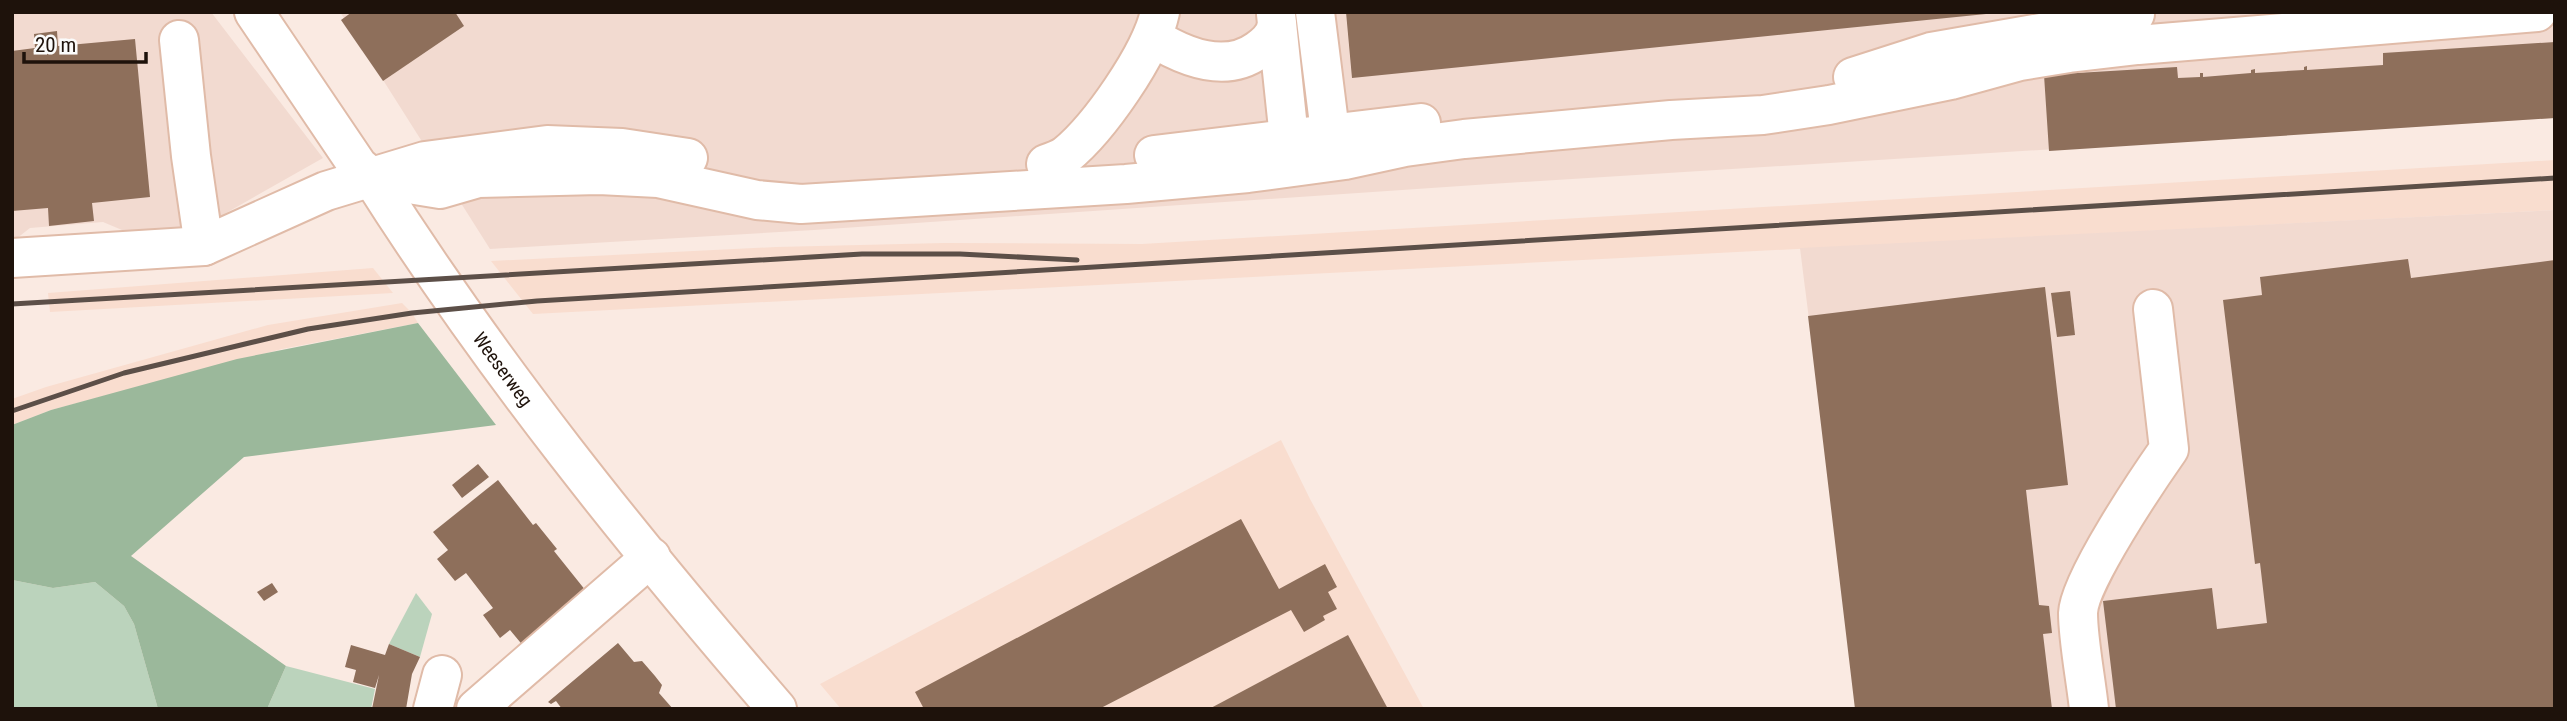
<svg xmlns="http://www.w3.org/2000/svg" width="2567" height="721" font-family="'Roboto Condensed',sans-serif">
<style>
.built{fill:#f9ddcf}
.industrial{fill:#f2dad0}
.green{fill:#bbd3bc}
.forest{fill:#9bb89b}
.building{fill:#8e6f5b}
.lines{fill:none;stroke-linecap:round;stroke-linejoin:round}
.minor-casing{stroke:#e0bba8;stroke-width:42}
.minor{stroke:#fff;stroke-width:38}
.rail{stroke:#5c4f48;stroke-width:5}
.labels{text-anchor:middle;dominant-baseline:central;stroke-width:5;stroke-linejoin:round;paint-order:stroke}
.street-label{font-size:19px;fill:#1e120b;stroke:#fbfbfb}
</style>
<rect width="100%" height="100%" fill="#faeae2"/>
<g class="built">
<path d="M 2555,160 L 2555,210 L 533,314 L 491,261 L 776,247 L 944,243 L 1142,244 Z"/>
<path d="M 373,268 L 393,293 L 50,312 L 48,293 Z"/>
<path d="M 402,303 L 412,313 L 418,323 L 282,349 L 51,410 L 12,425 L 12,399 L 46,387 L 268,325 Z"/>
<path d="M 1281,440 L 1310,499 L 1424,709 L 841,709 L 820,684 Z"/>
</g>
<g class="industrial">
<path d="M 12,12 L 211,12 L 323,158 L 196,230 L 141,238 L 103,222 L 30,228 L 12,242 Z"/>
<path d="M 340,12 L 2555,12 L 2555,118 L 1490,184 L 814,230 L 490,249 Z"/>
<path d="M 2555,210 L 2555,709 L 1858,709 L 1800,248 Z"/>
</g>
<g class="green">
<path d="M 12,580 L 53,588 L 95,582 L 124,606 L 134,624 L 158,709 L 12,709 Z"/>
<path d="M 416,593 L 432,614 L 420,657 L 389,644 Z"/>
<path d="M 286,666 L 375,689 L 371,709 L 267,709 Z"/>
</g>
<path class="forest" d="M 418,323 L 496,425 L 244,457 L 131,556 L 286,666 L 267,709 L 158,709 L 134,624 L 124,606 L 95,582 L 53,588 L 12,580 L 12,425 L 51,410 L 237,359 Z"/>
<g class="building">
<path d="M 352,12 L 455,12 L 464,26 L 383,81 L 341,20 Z"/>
<path d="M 1346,12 L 1986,12 L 1986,14 L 1352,78 Z"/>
<path d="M 57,31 L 58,46 L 135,39 L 150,197 L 92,203 L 94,221 L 49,226 L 48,208 L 12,211 L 12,51 L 35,48 L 34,34 Z"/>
<path d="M 2555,42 L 2555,118 L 2049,151 L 2044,75 L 2177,67 L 2178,78 L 2200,77 L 2200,73 L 2203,73 L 2203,77 L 2251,73 L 2251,70 L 2255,69 L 2255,73 L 2304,70 L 2304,67 L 2307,66 L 2307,70 L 2383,65 L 2383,53 Z"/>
<path d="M 2408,259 L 2411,278 L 2555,260 L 2555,709 L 2116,709 L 2103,601 L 2212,588 L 2217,629 L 2267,623 L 2260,563 L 2255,564 L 2223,300 L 2262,295 L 2260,277 Z"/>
<path d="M 2045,287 L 2068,485 L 2026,490 L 2039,605 L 2049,606 L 2052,633 L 2043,634 L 2052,709 L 1855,709 L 1808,316 Z"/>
<path d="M 2070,291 L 2075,335 L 2057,337 L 2051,293 Z"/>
<path d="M 478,464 L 489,477 L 462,498 L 452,485 Z"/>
<path d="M 498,480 L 533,525 L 536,523 L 557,549 L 554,551 L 590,596 L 525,648 L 510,630 L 500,638 L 483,615 L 493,608 L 466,573 L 455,581 L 437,559 L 448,550 L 433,532 Z"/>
<path d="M 1241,519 L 1279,589 L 1325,564 L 1337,587 L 1328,592 L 1337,609 L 1323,616 L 1325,620 L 1304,632 L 1291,610 L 1099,709 L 924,709 L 915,692 Z"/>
<path d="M 272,583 L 278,592 L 264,601 L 257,592 Z"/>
<path d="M 1348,635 L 1388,709 L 1209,709 Z"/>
<path d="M 618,643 L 634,662 L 642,661 L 655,676 L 662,685 L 659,693 L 673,709 L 562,709 L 556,701 L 551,704 L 548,702 Z"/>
<path d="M 389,644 L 420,657 L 412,674 L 406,709 L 372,709 L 379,675 L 375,688 L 353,682 L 356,670 L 345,667 L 351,645 L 385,655 Z"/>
</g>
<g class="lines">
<g class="minor-casing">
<g id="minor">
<path id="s1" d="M 254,12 L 358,166 L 372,178 C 491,366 632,541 777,709"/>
<path d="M 1315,12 L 1330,132"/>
<path d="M 1276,14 L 1289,138"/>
<path d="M 1152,37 C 1184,57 1225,74 1258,50 C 1267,44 1275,36 1277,25"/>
<path d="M 179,40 L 191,156 L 204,246"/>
<path d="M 1853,77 L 1931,52 L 2058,30 L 2135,14"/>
<path d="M 1154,155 L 1421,123"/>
<path d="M 1046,164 C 1052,162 1060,159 1066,155 C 1099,128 1151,54 1160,12"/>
<path d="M 372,178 L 440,189 L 478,178 L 599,175 L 658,178 L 757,200 L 801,204 L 1126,184 L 1248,173 L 1345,160 L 1405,147 L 1464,139 L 1671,120 L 1763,115 L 1829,105 L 1951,80 L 2020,61 L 2069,53 L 2138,45 L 2537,12"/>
<path d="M 12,258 L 204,246 L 326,191 L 425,161 L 547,145 L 622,148 L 688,158"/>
<path d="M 433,709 L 442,675"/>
<path d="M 476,709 L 651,557"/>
<path d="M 2089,709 C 2086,680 2078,640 2078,613 C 2079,581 2148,479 2169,449 L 2153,309"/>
</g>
</g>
<use href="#minor" class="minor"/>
<g class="rail">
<path d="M 12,304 L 862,254 L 960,254 L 1077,260"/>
<path d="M 12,411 L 124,373 L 308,329 L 412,313 L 537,301 L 2555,178"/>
</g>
</g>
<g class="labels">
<g class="street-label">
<text stroke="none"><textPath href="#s1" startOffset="436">Weeserweg</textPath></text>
</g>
</g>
<rect width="2567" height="721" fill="none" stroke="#1e120b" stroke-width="28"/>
<path d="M24 52v10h122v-10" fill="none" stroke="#1e120b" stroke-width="3.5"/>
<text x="35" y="52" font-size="21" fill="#1e120b" stroke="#fbfbfb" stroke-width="5" paint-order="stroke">20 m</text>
</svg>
